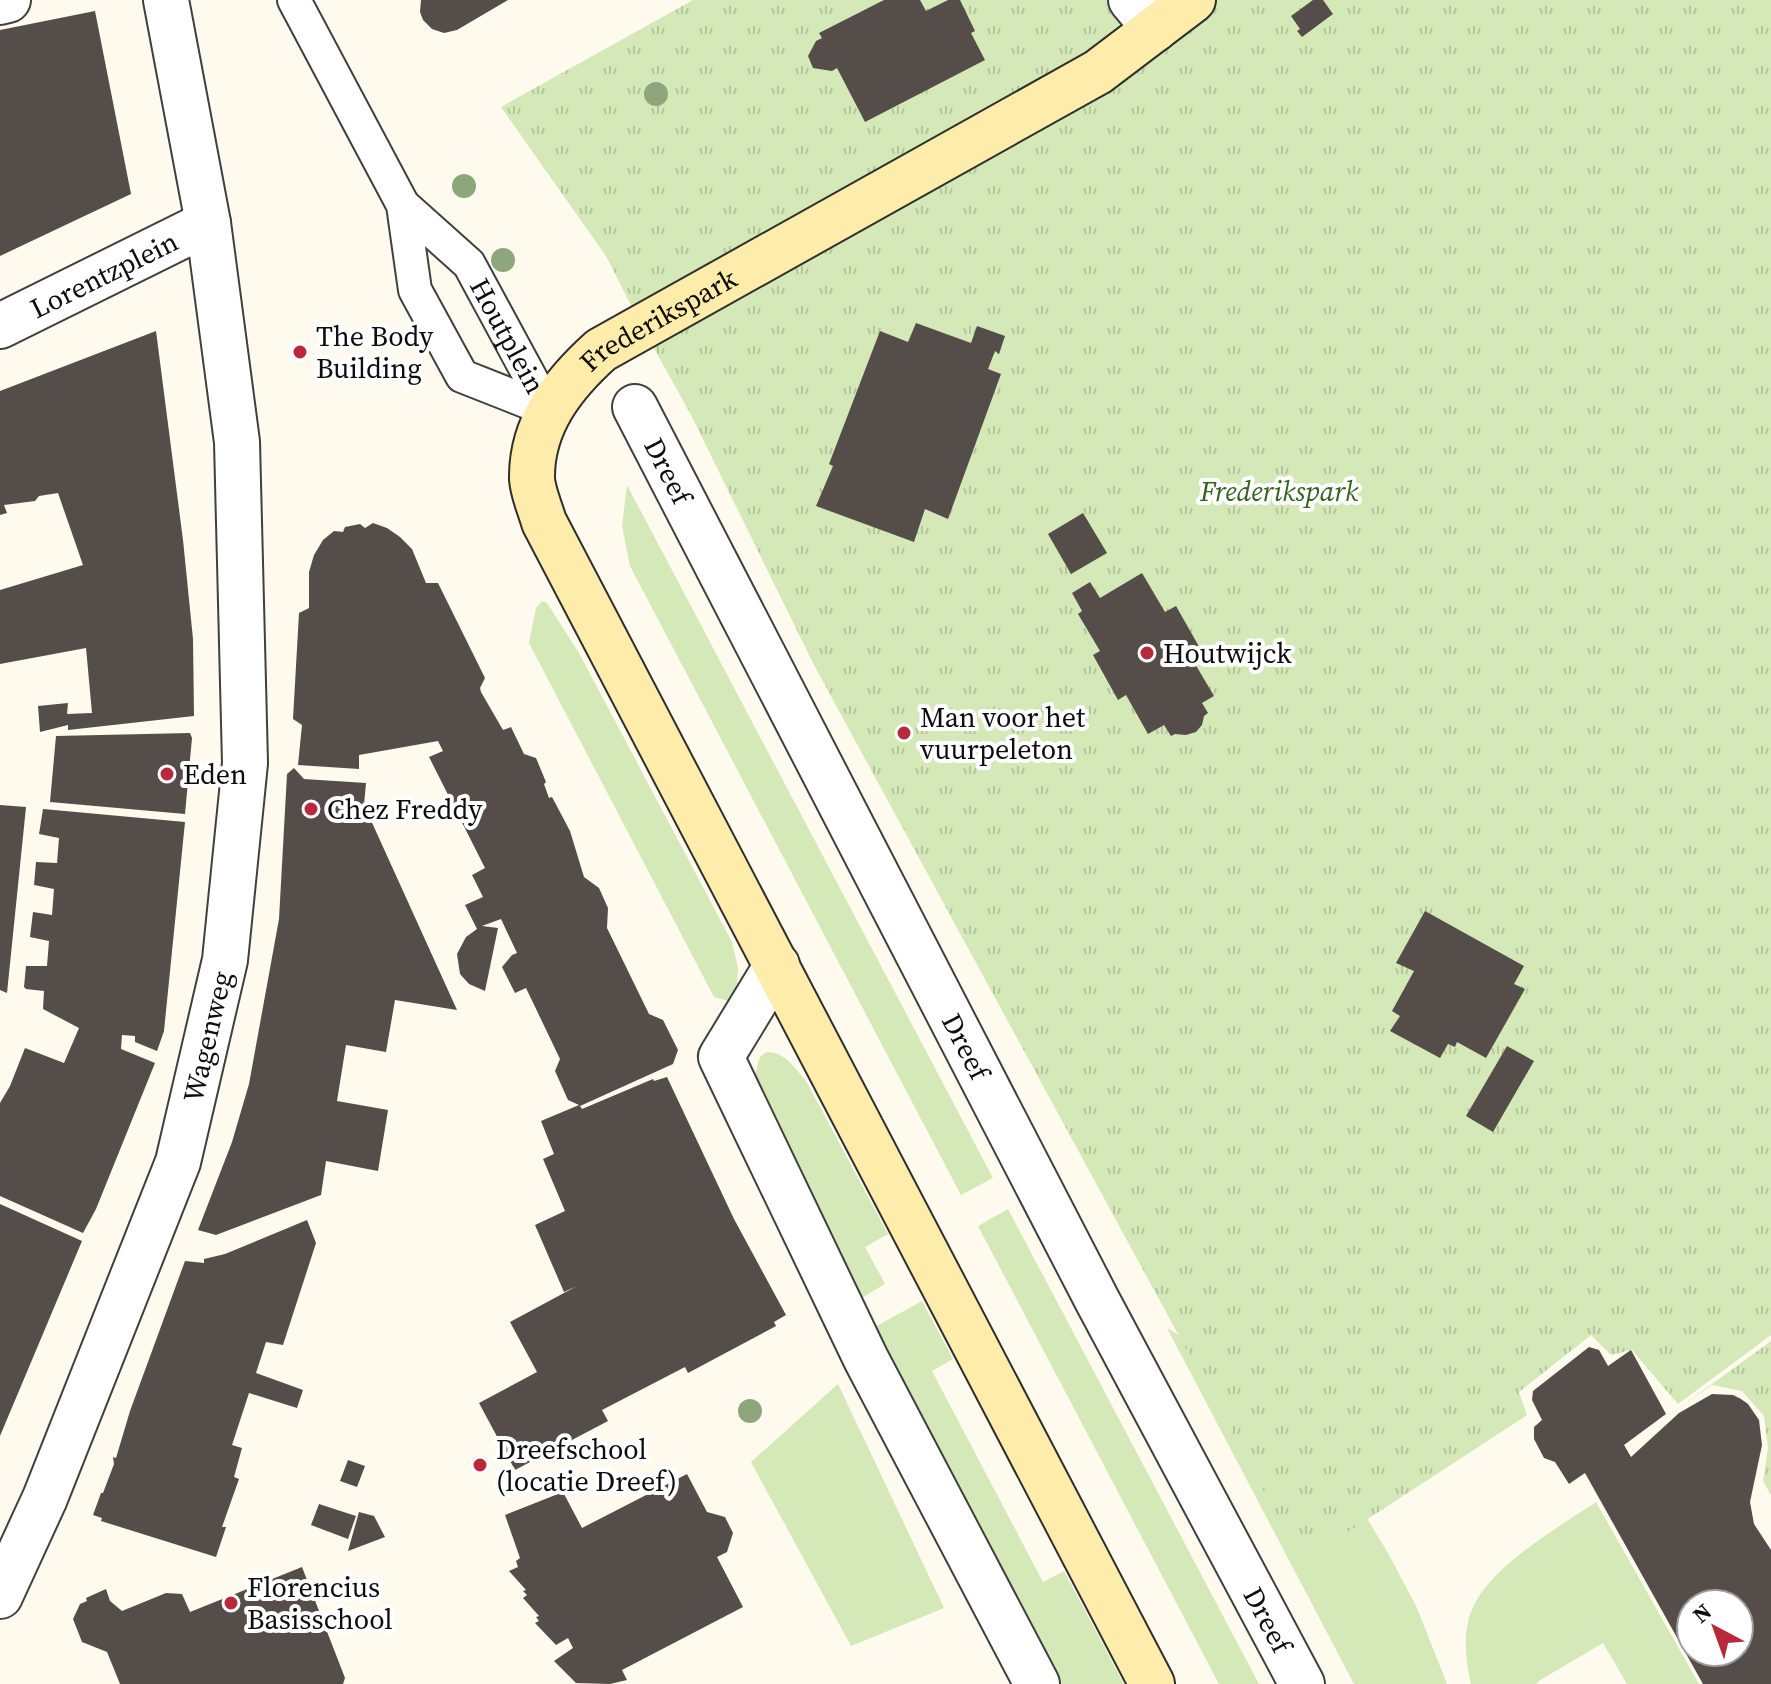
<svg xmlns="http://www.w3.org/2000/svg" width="1771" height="1684" font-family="'Source Serif 4',serif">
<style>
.grass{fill:#d4e8b8}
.park{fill:url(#park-tufts)}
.building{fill:#554d49;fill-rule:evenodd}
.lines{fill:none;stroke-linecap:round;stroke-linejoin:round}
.lane-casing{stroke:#404040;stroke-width:36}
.street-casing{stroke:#404040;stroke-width:48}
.secondary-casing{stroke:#2f2f2f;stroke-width:48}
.lane{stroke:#fff;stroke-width:32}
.street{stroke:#fff;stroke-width:44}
.secondary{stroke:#fdecaa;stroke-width:44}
.tree{fill:#8ea67c}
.poi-dot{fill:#b8293c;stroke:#fff;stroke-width:3}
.labels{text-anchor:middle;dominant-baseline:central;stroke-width:8;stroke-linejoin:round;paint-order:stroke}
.street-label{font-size:28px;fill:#0d0d0d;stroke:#fff}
.poi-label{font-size:28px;fill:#0d0d0d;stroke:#fff;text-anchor:start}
.park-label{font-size:28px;font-style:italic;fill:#33621f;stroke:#fff}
</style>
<defs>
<pattern id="park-tufts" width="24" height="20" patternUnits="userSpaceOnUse" patternTransform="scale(2)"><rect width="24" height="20" fill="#d4e8b8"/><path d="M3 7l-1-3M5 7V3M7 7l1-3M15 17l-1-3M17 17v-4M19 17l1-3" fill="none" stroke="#b5c69d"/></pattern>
</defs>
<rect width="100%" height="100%" fill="#fefaed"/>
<g class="grass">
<path d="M 627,485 L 993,1178 L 961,1195 L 630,566 L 622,526 Z"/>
<path d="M 542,601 L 547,603 L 579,653 L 732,942 L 738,968 L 736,995 L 728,1001 L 714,997 L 529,643 L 536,608 Z"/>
<path d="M 766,1052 C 784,1051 795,1068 806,1081 L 888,1234 L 865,1247 L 885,1284 L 858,1300 L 754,1077 L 760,1057 Z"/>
<path d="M 1008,1209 L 1259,1684 L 1219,1684 L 978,1226 Z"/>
<path d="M 922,1301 L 953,1359 L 932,1371 L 1043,1582 L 1064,1571 L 1124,1684 L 1060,1684 L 873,1328 Z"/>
<path d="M 1167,1328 L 1237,1371 L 1348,1487 L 1388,1553 L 1417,1608 L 1447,1684 L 1354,1684 Z"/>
<path d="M 838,1384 L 944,1608 L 851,1646 L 751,1462 Z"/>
<path d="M 1596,1502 L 1699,1684 L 1627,1684 L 1603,1643 L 1537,1682 L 1537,1684 L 1471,1684 C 1465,1659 1462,1629 1474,1605 C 1494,1564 1559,1527 1596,1502 Z"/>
</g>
<g class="park">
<path d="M 693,0 L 1771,0 L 1771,1335 L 1678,1404 L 1632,1350 L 1611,1355 L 1591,1335 L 1519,1392 L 1527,1415 L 1302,1562 L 814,665 L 691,415 L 639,321 L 606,256 L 501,107 Z"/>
<path d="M 1771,1341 L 1771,1495 L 1763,1481 L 1768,1448 L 1764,1416 L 1742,1391 L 1712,1385 L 1671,1414 Z"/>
</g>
<g class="building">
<path d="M 421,0 L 508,0 L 457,30 L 444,33 L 432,29 L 423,20 L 420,12 Z"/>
<path d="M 884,0 L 920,0 L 926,11 L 948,0 L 960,0 L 975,31 L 971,33 L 985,60 L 865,122 L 837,68 L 832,71 L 813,68 L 808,56 L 816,41 L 822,38 L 819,33 Z"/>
<path d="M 1313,0 L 1323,0 L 1333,14 L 1302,37 L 1297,31 L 1300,29 L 1291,16 Z"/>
<path d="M 95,11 L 131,194 L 0,256 L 0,30 Z"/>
<path d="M 916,323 L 971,343 L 977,326 L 1005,336 L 999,354 L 995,351 L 988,369 L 1001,374 L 948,519 L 925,509 L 914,542 L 816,506 L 833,466 L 829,464 L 880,331 L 908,342 Z"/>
<path d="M 156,331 L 183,540 L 193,639 L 194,716 L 68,730 L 68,725 L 40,732 L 38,706 L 68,703 L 67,714 L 92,713 L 86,648 L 0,664 L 0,590 L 83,565 L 58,493 L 39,496 L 35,501 L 4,505 L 7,513 L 0,515 L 0,391 Z"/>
<path d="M 1083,513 L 1107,553 L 1071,574 L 1048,534 Z"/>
<path d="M 373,523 L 387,528 L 400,537 L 412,549 L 426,583 L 438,583 L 485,678 L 480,688 L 481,692 L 503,730 L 511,727 L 524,754 L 536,758 L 546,782 L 544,784 L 549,798 L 552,797 L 570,831 L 584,877 L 599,888 L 608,908 L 607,928 L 649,1014 L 663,1020 L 678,1050 L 673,1064 L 580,1106 L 582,1109 L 653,1079 L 654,1081 L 667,1077 L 734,1219 L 786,1315 L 774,1322 L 776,1326 L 688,1373 L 685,1367 L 602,1410 L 608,1421 L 515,1470 L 479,1403 L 537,1372 L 510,1322 L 577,1286 L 564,1292 L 535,1225 L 565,1211 L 543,1159 L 554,1154 L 541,1121 L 579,1105 L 568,1100 L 555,1071 L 560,1059 L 526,988 L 515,993 L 502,967 L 512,955 L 517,953 L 501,919 L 482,926 L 498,928 L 485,991 L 469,984 L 460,974 L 457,954 L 466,937 L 477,929 L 465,905 L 483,897 L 472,875 L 485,868 L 429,757 L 443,751 L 438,741 L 359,755 L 359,769 L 298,765 L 302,725 L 293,719 L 299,613 L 309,608 L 309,572 L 314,555 L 323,540 L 334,531 L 343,532 L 345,527 L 360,524 L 365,528 Z"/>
<path d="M 1142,573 L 1165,612 L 1176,606 L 1201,650 L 1191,657 L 1214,696 L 1202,703 L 1208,713 L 1204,716 L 1202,725 L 1196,732 L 1186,735 L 1175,734 L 1171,736 L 1164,725 L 1148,734 L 1126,695 L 1118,700 L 1093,655 L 1100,651 L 1078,614 L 1082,611 L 1072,593 L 1090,582 L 1100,598 Z"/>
<path d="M 190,733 L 192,738 L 185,814 L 50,802 L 56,736 Z"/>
<path d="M 294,768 L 304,779 L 366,783 L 364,805 L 457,1010 L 395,1000 L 386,1052 L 346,1045 L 337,1101 L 388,1110 L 378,1171 L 326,1161 L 321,1195 L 216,1235 L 198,1230 L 232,1142 L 249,1084 L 279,919 L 287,774 Z"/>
<path d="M 0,805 L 26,807 L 7,993 L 0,990 Z"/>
<path d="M 43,809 L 185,822 L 164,1031 L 157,1051 L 135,1042 L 135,1036 L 122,1035 L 121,1049 L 155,1063 L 96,1209 L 83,1233 L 0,1196 L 0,1103 L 10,1086 L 25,1048 L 64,1063 L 79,1028 L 43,1009 L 44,991 L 26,989 L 24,987 L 26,966 L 47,966 L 49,941 L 30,937 L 33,912 L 52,915 L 54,889 L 34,885 L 36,862 L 57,863 L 59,838 L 39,834 Z"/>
<path d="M 1425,911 L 1524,966 L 1514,984 L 1525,989 L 1486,1058 L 1457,1042 L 1455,1047 L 1448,1044 L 1440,1058 L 1390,1031 L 1400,1016 L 1392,1011 L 1414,971 L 1396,963 Z"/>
<path d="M 1507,1046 L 1534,1061 L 1493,1132 L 1466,1116 Z"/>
<path d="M 0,1204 L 82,1241 L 0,1436 Z"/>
<path d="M 307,1220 L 316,1243 L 283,1345 L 266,1342 L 256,1373 L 303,1390 L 297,1408 L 249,1393 L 232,1445 L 242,1448 L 234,1477 L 239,1479 L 222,1527 L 226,1527 L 216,1557 L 101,1521 L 102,1518 L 93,1515 L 101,1493 L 103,1493 L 114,1464 L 113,1457 L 116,1458 L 130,1411 L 185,1261 L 204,1263 L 204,1259 L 225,1254 Z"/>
<path d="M 1589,1347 L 1599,1350 L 1608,1366 L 1631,1350 L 1666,1414 L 1624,1445 L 1631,1457 L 1679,1413 L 1712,1394 L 1733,1395 L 1741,1399 L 1748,1404 L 1759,1420 L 1762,1445 L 1750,1502 L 1754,1524 L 1771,1550 L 1771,1684 L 1703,1684 L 1585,1473 L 1569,1484 L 1555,1462 L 1544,1458 L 1534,1439 L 1534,1427 L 1542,1420 L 1532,1400 L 1533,1391 ZM 1691,1604 L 1739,1604 L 1739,1652 L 1691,1652 Z"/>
<path d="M 348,1460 L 365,1466 L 357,1487 L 340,1481 Z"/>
<path d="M 687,1474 L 707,1512 L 725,1517 L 733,1533 L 727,1552 L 717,1557 L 743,1607 L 622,1670 L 627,1680 L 610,1684 L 576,1683 L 554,1661 L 573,1648 L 568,1638 L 556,1645 L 535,1623 L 539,1621 L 536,1617 L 539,1616 L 523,1598 L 527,1595 L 523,1591 L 526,1590 L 509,1571 L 518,1567 L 516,1561 L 520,1558 L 505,1515 L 563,1492 L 582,1528 Z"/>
<path d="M 319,1504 L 356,1516 L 348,1539 L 311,1525 Z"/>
<path d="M 359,1512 L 374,1516 L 385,1537 L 348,1551 Z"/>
<path d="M 302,1567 L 345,1678 L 343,1684 L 120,1684 L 107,1652 L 82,1642 L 73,1619 L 80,1604 L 87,1601 L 86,1598 L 106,1589 L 110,1601 L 122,1611 L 166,1593 L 182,1594 L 190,1612 Z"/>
</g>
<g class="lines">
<g class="lane-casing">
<g id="lane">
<path d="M 294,0 L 403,205 L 415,290 L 462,376 L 548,410"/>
<path id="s1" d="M 403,205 L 469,264 L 548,410"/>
</g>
</g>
<g class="street-casing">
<g id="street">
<path d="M 1131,0 L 1155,29"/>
<path d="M 0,2 L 8,0"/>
<path id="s2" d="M 0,326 L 208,223"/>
<path id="s3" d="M 635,407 L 1097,1300 L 1302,1684"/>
<path d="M 777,965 L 721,1057 L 866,1359 L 1037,1684"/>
<path id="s4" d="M 0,1596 L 45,1498 L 178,1162 L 225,960 L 245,763 L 237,442 L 208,223 L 166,0"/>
</g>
</g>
<g class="secondary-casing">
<g id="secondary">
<path id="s5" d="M 1152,1684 L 544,522 C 540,508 533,493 532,479 C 531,425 563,384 601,350 L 1098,72 L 1193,0"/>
</g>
</g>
<use href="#lane" class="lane"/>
<use href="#street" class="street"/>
<use href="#secondary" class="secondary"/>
</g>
<g class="tree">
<circle cx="656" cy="94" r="12"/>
<circle cx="464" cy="186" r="12"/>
<circle cx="503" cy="260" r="12"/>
<circle cx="750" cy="1411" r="12"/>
</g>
<g class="poi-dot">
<circle cx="300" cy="352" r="8"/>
<circle cx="1147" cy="653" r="8"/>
<circle cx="904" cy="733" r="8"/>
<circle cx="167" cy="774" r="8"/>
<circle cx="311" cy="809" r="8"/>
<circle cx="480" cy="1465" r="8"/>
<circle cx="231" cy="1603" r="8"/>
</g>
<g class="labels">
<g class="street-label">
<text stroke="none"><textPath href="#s2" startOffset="116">Lorentzplein</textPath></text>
<text stroke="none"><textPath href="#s5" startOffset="1572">Frederikspark</textPath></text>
<text stroke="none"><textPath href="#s1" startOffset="170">Houtplein</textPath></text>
<text stroke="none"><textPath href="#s3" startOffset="72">Dreef</textPath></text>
<text stroke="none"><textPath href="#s4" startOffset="598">Wagenweg</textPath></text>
<text stroke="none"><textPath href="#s3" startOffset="720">Dreef</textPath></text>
<text stroke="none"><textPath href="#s3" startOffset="1368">Dreef</textPath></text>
</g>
<g class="poi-label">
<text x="316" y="336">The Body<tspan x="316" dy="32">Building</tspan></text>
<text x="1163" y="653">Houtwijck</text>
<text x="920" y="717">Man voor het<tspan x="920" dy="32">vuurpeleton</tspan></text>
<text x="183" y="774">Eden</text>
<text x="327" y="809">Chez Freddy</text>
<text x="496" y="1449">Dreefschool<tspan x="496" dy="32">(locatie Dreef)</tspan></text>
<text x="247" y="1587">Florencius<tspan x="247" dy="32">Basisschool</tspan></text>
</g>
<g class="park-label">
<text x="1279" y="491">Frederikspark</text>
</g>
</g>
<g transform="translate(1715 1628) rotate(319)"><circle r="38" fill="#ffffff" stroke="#9e9e9e" stroke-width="2"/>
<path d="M0-6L14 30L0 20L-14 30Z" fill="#b8293c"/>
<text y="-12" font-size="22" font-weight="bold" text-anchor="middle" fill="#0d0d0d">N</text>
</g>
</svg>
